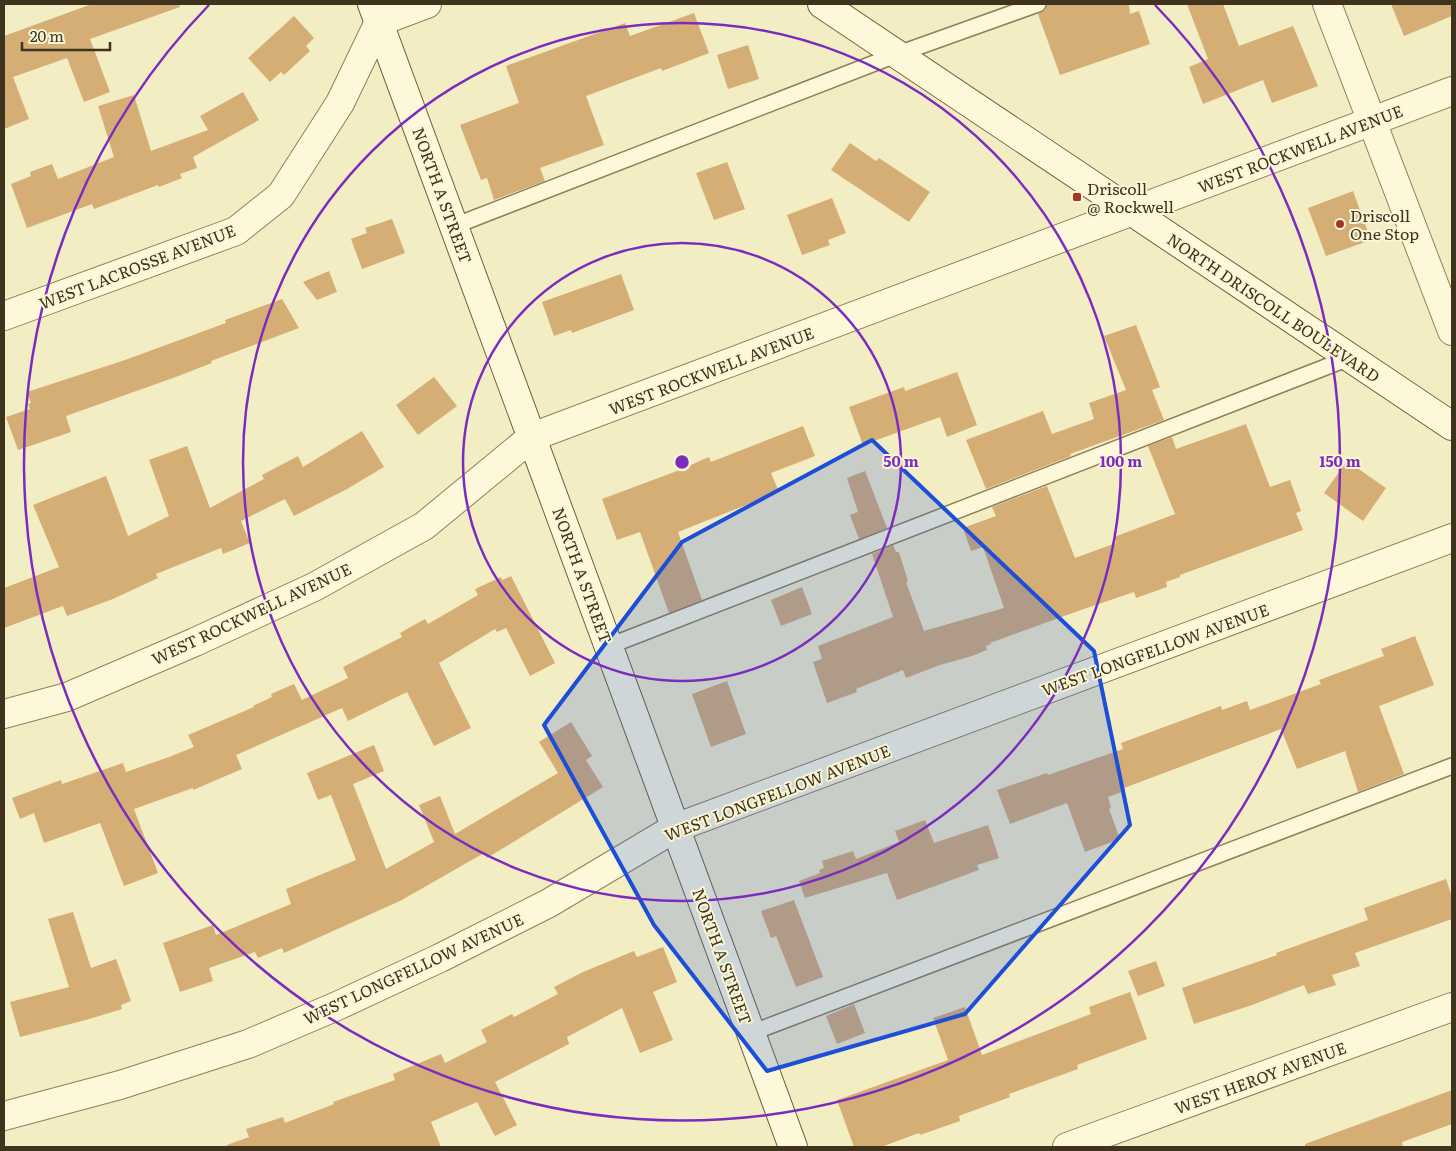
<svg xmlns="http://www.w3.org/2000/svg" width="1456" height="1151" font-family="Literata,serif">
<style>
.building{fill:#d5ae76}
.lines{fill:none;stroke-linecap:round;stroke-linejoin:round}
.lane-casing{stroke:#908058;stroke-width:18}
.street-casing{stroke:#908058;stroke-width:30}
.secondary-casing{stroke:#72603b;stroke-width:30}
.lane{stroke:#fcf8d9;stroke-width:15}
.street{stroke:#fcf8d9;stroke-width:28}
.secondary{stroke:#fcf8d9;stroke-width:28}
.marked{fill:#1d4ed8;fill-opacity:0.2;stroke:#1d4ed8;stroke-width:4;stroke-linejoin:round}
.ring{fill:none;stroke:#7b2cbf;stroke-width:2.5}
.poi-dot{fill:#a63822;stroke:#f9f5d5;stroke-width:2}
.labels{text-anchor:middle;dominant-baseline:central;stroke-width:4;stroke-linejoin:round;paint-order:stroke}
.street-label{font-size:16px;fill:#3f331e;stroke:#f9f5d5}
.poi-label{font-size:16px;fill:#3f331e;stroke:#f9f5d5;text-anchor:start}
.centre{fill:#7b2cbf;stroke:#f9f5d5;stroke-width:2.5}
.ring-label{font-size:15px;text-anchor:middle;font-weight:bold;fill:#7b2cbf;stroke:#f9f5d5;stroke-width:4;stroke-linejoin:round;paint-order:stroke}
</style>
<rect width="100%" height="100%" fill="#f3edc4"/>
<g class="building">
<path d="M 92,4 L 179,4 L 180,7 L 90,39 L 110,92 L 84,102 L 67,58 L 13,77 L 29,119 L 4,129 L 4,36 Z"/>
<path d="M 1047,4 L 1129,4 L 1130,14 L 1139,11 L 1150,44 L 1060,75 L 1038,14 L 1045,10 Z"/>
<path d="M 1187,4 L 1223,4 L 1239,46 L 1293,26 L 1318,86 L 1272,103 L 1263,80 L 1203,104 L 1189,67 L 1208,59 Z"/>
<path d="M 1391,4 L 1452,4 L 1452,16 L 1404,36 Z"/>
<path d="M 694,13 L 709,53 L 662,71 L 661,68 L 586,96 L 604,145 L 540,168 L 545,181 L 494,200 L 487,178 L 481,180 L 460,125 L 519,103 L 506,66 L 625,23 L 630,36 Z"/>
<path d="M 294,16 L 314,38 L 306,46 L 310,51 L 284,75 L 281,72 L 270,82 L 248,58 Z"/>
<path d="M 748,45 L 759,79 L 728,89 L 717,55 Z"/>
<path d="M 243,92 L 259,120 L 193,157 L 197,168 L 180,174 L 182,178 L 159,187 L 158,185 L 94,209 L 92,204 L 27,228 L 11,184 L 31,176 L 30,172 L 52,164 L 58,179 L 114,157 L 98,106 L 134,95 L 151,151 L 208,130 L 200,116 Z"/>
<path d="M 850,143 L 876,161 L 879,158 L 930,192 L 909,222 L 831,170 Z"/>
<path d="M 727,162 L 745,209 L 714,220 L 696,173 Z"/>
<path d="M 1353,191 L 1371,240 L 1326,256 L 1308,208 Z"/>
<path d="M 832,198 L 846,233 L 828,240 L 830,245 L 802,255 L 787,215 Z"/>
<path d="M 392,219 L 405,253 L 362,269 L 351,239 L 367,233 L 365,228 Z"/>
<path d="M 329,271 L 337,292 L 317,300 L 303,282 Z"/>
<path d="M 621,274 L 634,310 L 572,333 L 571,330 L 554,336 L 542,302 Z"/>
<path d="M 282,299 L 299,328 L 211,361 L 212,363 L 173,378 L 66,416 L 71,432 L 18,450 L 6,417 L 30,409 L 28,404 L 31,403 L 27,392 L 125,360 L 226,323 L 225,320 Z"/>
<path d="M 1136,325 L 1160,387 L 1152,390 L 1164,420 L 1070,454 L 1071,456 L 986,489 L 966,440 L 1043,411 L 1052,434 L 1094,419 L 1089,403 L 1126,390 L 1104,336 Z"/>
<path d="M 957,372 L 977,425 L 947,437 L 940,417 L 863,445 L 849,407 L 904,387 L 905,391 Z"/>
<path d="M 434,377 L 457,406 L 418,435 L 396,405 Z"/>
<path d="M 1246,424 L 1270,487 L 1290,480 L 1301,511 L 1296,513 L 1303,530 L 1180,575 L 1180,577 L 1166,582 L 1167,587 L 1136,598 L 1134,592 L 1081,610 L 990,643 L 991,644 L 986,646 L 987,650 L 972,656 L 940,665 L 906,678 L 903,670 L 856,689 L 857,692 L 827,703 L 813,662 L 822,659 L 818,646 L 893,617 L 872,554 L 893,545 L 896,552 L 899,552 L 908,581 L 906,582 L 924,631 L 1004,608 L 983,547 L 971,551 L 963,528 L 996,516 L 992,507 L 1047,486 L 1075,558 L 1116,543 L 1114,537 L 1175,514 L 1148,446 L 1172,437 L 1176,449 Z"/>
<path d="M 803,426 L 815,456 L 771,473 L 779,492 L 678,532 L 702,600 L 669,613 L 640,532 L 617,540 L 602,499 L 677,471 L 709,457 L 711,462 Z"/>
<path d="M 362,431 L 384,467 L 347,489 L 294,516 L 285,499 L 241,521 L 250,543 L 223,554 L 221,548 L 156,574 L 158,578 L 113,599 L 67,616 L 63,606 L 4,628 L 4,588 L 59,567 L 33,505 L 106,476 L 128,536 L 169,516 L 149,460 L 187,446 L 210,508 L 264,479 L 262,475 L 298,456 L 303,467 Z"/>
<path d="M 1347,461 L 1386,488 L 1363,521 L 1324,493 Z"/>
<path d="M 865,471 L 887,528 L 859,539 L 850,515 L 858,512 L 847,478 Z"/>
<path d="M 511,576 L 555,663 L 530,676 L 506,628 L 497,632 L 495,629 L 439,663 L 471,728 L 434,746 L 407,692 L 348,721 L 342,708 L 236,755 L 242,769 L 193,790 L 193,788 L 134,809 L 158,873 L 124,886 L 100,823 L 44,843 L 34,813 L 20,819 L 12,798 L 61,780 L 62,784 L 123,763 L 126,772 L 169,757 L 194,747 L 188,735 L 254,707 L 253,706 L 272,697 L 271,694 L 294,684 L 302,700 L 348,678 L 343,667 L 402,637 L 400,633 L 425,619 L 428,624 L 478,595 L 475,589 L 501,577 L 502,580 Z"/>
<path d="M 802,587 L 812,614 L 781,626 L 771,600 Z"/>
<path d="M 1415,636 L 1434,685 L 1379,706 L 1404,774 L 1358,792 L 1345,751 L 1297,769 L 1281,729 L 1124,788 L 1125,791 L 1108,797 L 1111,808 L 1109,809 L 1120,839 L 1085,852 L 1067,803 L 1010,824 L 997,790 L 1047,773 L 1048,775 L 1123,749 L 1121,743 L 1221,706 L 1222,710 L 1247,701 L 1250,710 L 1321,684 L 1319,680 L 1384,656 L 1381,649 Z"/>
<path d="M 727,681 L 746,734 L 711,747 L 692,694 Z"/>
<path d="M 571,722 L 592,756 L 586,760 L 603,787 L 487,858 L 484,853 L 400,901 L 284,953 L 282,948 L 258,958 L 255,952 L 209,968 L 213,981 L 180,992 L 163,943 L 213,925 L 216,935 L 291,904 L 286,889 L 356,860 L 331,795 L 318,800 L 307,773 L 374,745 L 384,771 L 353,784 L 386,869 L 434,842 L 419,805 L 440,796 L 455,834 L 558,773 L 539,742 Z"/>
<path d="M 925,820 L 934,843 L 988,825 L 999,858 L 977,865 L 979,870 L 897,900 L 887,873 L 805,898 L 799,881 L 820,873 L 819,870 L 824,868 L 822,861 L 853,851 L 856,859 L 899,842 L 895,831 Z"/>
<path d="M 1446,879 L 1452,897 L 1452,919 L 1355,953 L 1360,966 L 1332,975 L 1336,985 L 1308,994 L 1304,985 L 1252,1005 L 1194,1024 L 1182,988 L 1277,955 L 1276,953 L 1368,920 L 1364,908 Z"/>
<path d="M 794,900 L 823,977 L 796,987 L 776,936 L 771,938 L 761,911 Z"/>
<path d="M 73,912 L 91,968 L 116,959 L 131,1001 L 121,1005 L 122,1009 L 86,1020 L 20,1037 L 10,1002 L 69,987 L 48,919 Z"/>
<path d="M 663,947 L 677,982 L 653,992 L 673,1040 L 640,1053 L 622,1008 L 567,1037 L 569,1044 L 495,1082 L 517,1125 L 495,1136 L 477,1102 L 431,1122 L 441,1147 L 227,1147 L 227,1145 L 249,1137 L 246,1129 L 283,1117 L 285,1123 L 334,1104 L 333,1102 L 395,1080 L 393,1074 L 441,1054 L 445,1063 L 487,1042 L 481,1030 L 512,1014 L 514,1017 L 558,994 L 554,987 L 583,972 L 634,951 L 637,957 Z"/>
<path d="M 1156,961 L 1165,986 L 1138,996 L 1128,971 Z"/>
<path d="M 1130,992 L 1147,1039 L 1077,1065 L 1078,1069 L 1009,1094 L 1010,1097 L 959,1116 L 960,1121 L 920,1135 L 919,1133 L 881,1147 L 854,1147 L 837,1100 L 948,1060 L 933,1018 L 965,1007 L 982,1055 L 1091,1014 L 1089,1007 Z"/>
<path d="M 854,1004 L 865,1033 L 837,1044 L 826,1016 Z"/>
<path d="M 1452,1090 L 1452,1124 L 1402,1142 L 1403,1147 L 1305,1147 L 1305,1144 Z"/>
</g>
<g class="lines">
<g class="lane-casing">
<g id="lane">
<path d="M 454,226 L 898,54 L 1038,4"/>
<path d="M 609,646 L 1349,358"/>
<path d="M 751,1033 L 1452,766"/>
</g>
</g>
<g class="street-casing">
<g id="street">
<path d="M 1327,4 L 1452,331"/>
<path d="M 4,316 L 236,231 L 281,195 L 340,103 L 379,22 L 427,4"/>
<path d="M 4,714 L 67,697 L 195,642 L 314,587 L 424,526 L 532,437 L 1452,91"/>
<path d="M 4,1116 L 120,1085 L 248,1044 L 337,1006 L 440,958 L 549,903 L 675,828 L 1452,538"/>
<path d="M 1067,1147 L 1452,1007"/>
</g>
</g>
<g class="secondary-casing">
<g id="secondary">
<path d="M 372,4 L 793,1147"/>
<path d="M 822,4 L 1452,426"/>
</g>
</g>
<use href="#lane" class="lane"/>
<use href="#street" class="street"/>
<use href="#secondary" class="secondary"/>
</g>
<path class="marked" d="M 872,440 L 1094,651 L 1130,825 L 965,1014 L 767,1071 L 654,925 L 544,725 L 682,542 Z"/>
<g class="ring">
<circle cx="682" cy="462" r="219"/>
<circle cx="682" cy="462" r="439"/>
<path d="M1155 5A658 658 0 1 1 209 5"/>
</g>
<g class="poi-dot">
<rect x="1072" y="192" width="10" height="10" rx="2.5"/>
<circle cx="1340" cy="224" r="5"/>
</g>
<g class="labels">
<g class="street-label">
<text transform="translate(1300 148) rotate(-21)">WEST ROCKWELL AVENUE</text>
<text transform="translate(443 195) rotate(70)">NORTH A STREET</text>
<text transform="translate(137 266) rotate(-21)">WEST LACROSSE AVENUE</text>
<text transform="translate(1274 307) rotate(34)">NORTH DRISCOLL BOULEVARD</text>
<text transform="translate(711 370) rotate(-21)">WEST ROCKWELL AVENUE</text>
<text transform="translate(583 575) rotate(70)">NORTH A STREET</text>
<text transform="translate(251 613) rotate(-25)">WEST ROCKWELL AVENUE</text>
<text transform="translate(1155 649) rotate(-20)">WEST LONGFELLOW AVENUE</text>
<text transform="translate(777 792) rotate(-21)">WEST LONGFELLOW AVENUE</text>
<text transform="translate(723 956) rotate(70)">NORTH A STREET</text>
<text transform="translate(413 968) rotate(-25)">WEST LONGFELLOW AVENUE</text>
<text transform="translate(1260 1077) rotate(-20)">WEST HEROY AVENUE</text>
</g>
<g class="poi-label">
<text x="1087" y="188">Driscoll<tspan x="1087" dy="18">@ Rockwell</tspan></text>
<text x="1350" y="215">Driscoll<tspan x="1350" dy="18">One Stop</tspan></text>
</g>
</g>
<circle cx="682" cy="462" r="8" class="centre"/>
<g class="ring-label">
<text x="901" y="467">50 m</text>
<text x="1121" y="467">100 m</text>
<text x="1340" y="467">150 m</text>
</g>
<rect width="1456" height="1151" fill="none" stroke="#3f331e" stroke-width="10"/>
<path d="M22 42v8h88v-8" fill="none" stroke="#3f331e" stroke-width="2.5"/>
<text x="30" y="42" font-size="15" fill="#3f331e" stroke="#f9f5d5" stroke-width="4" paint-order="stroke">20 m</text>
</svg>
